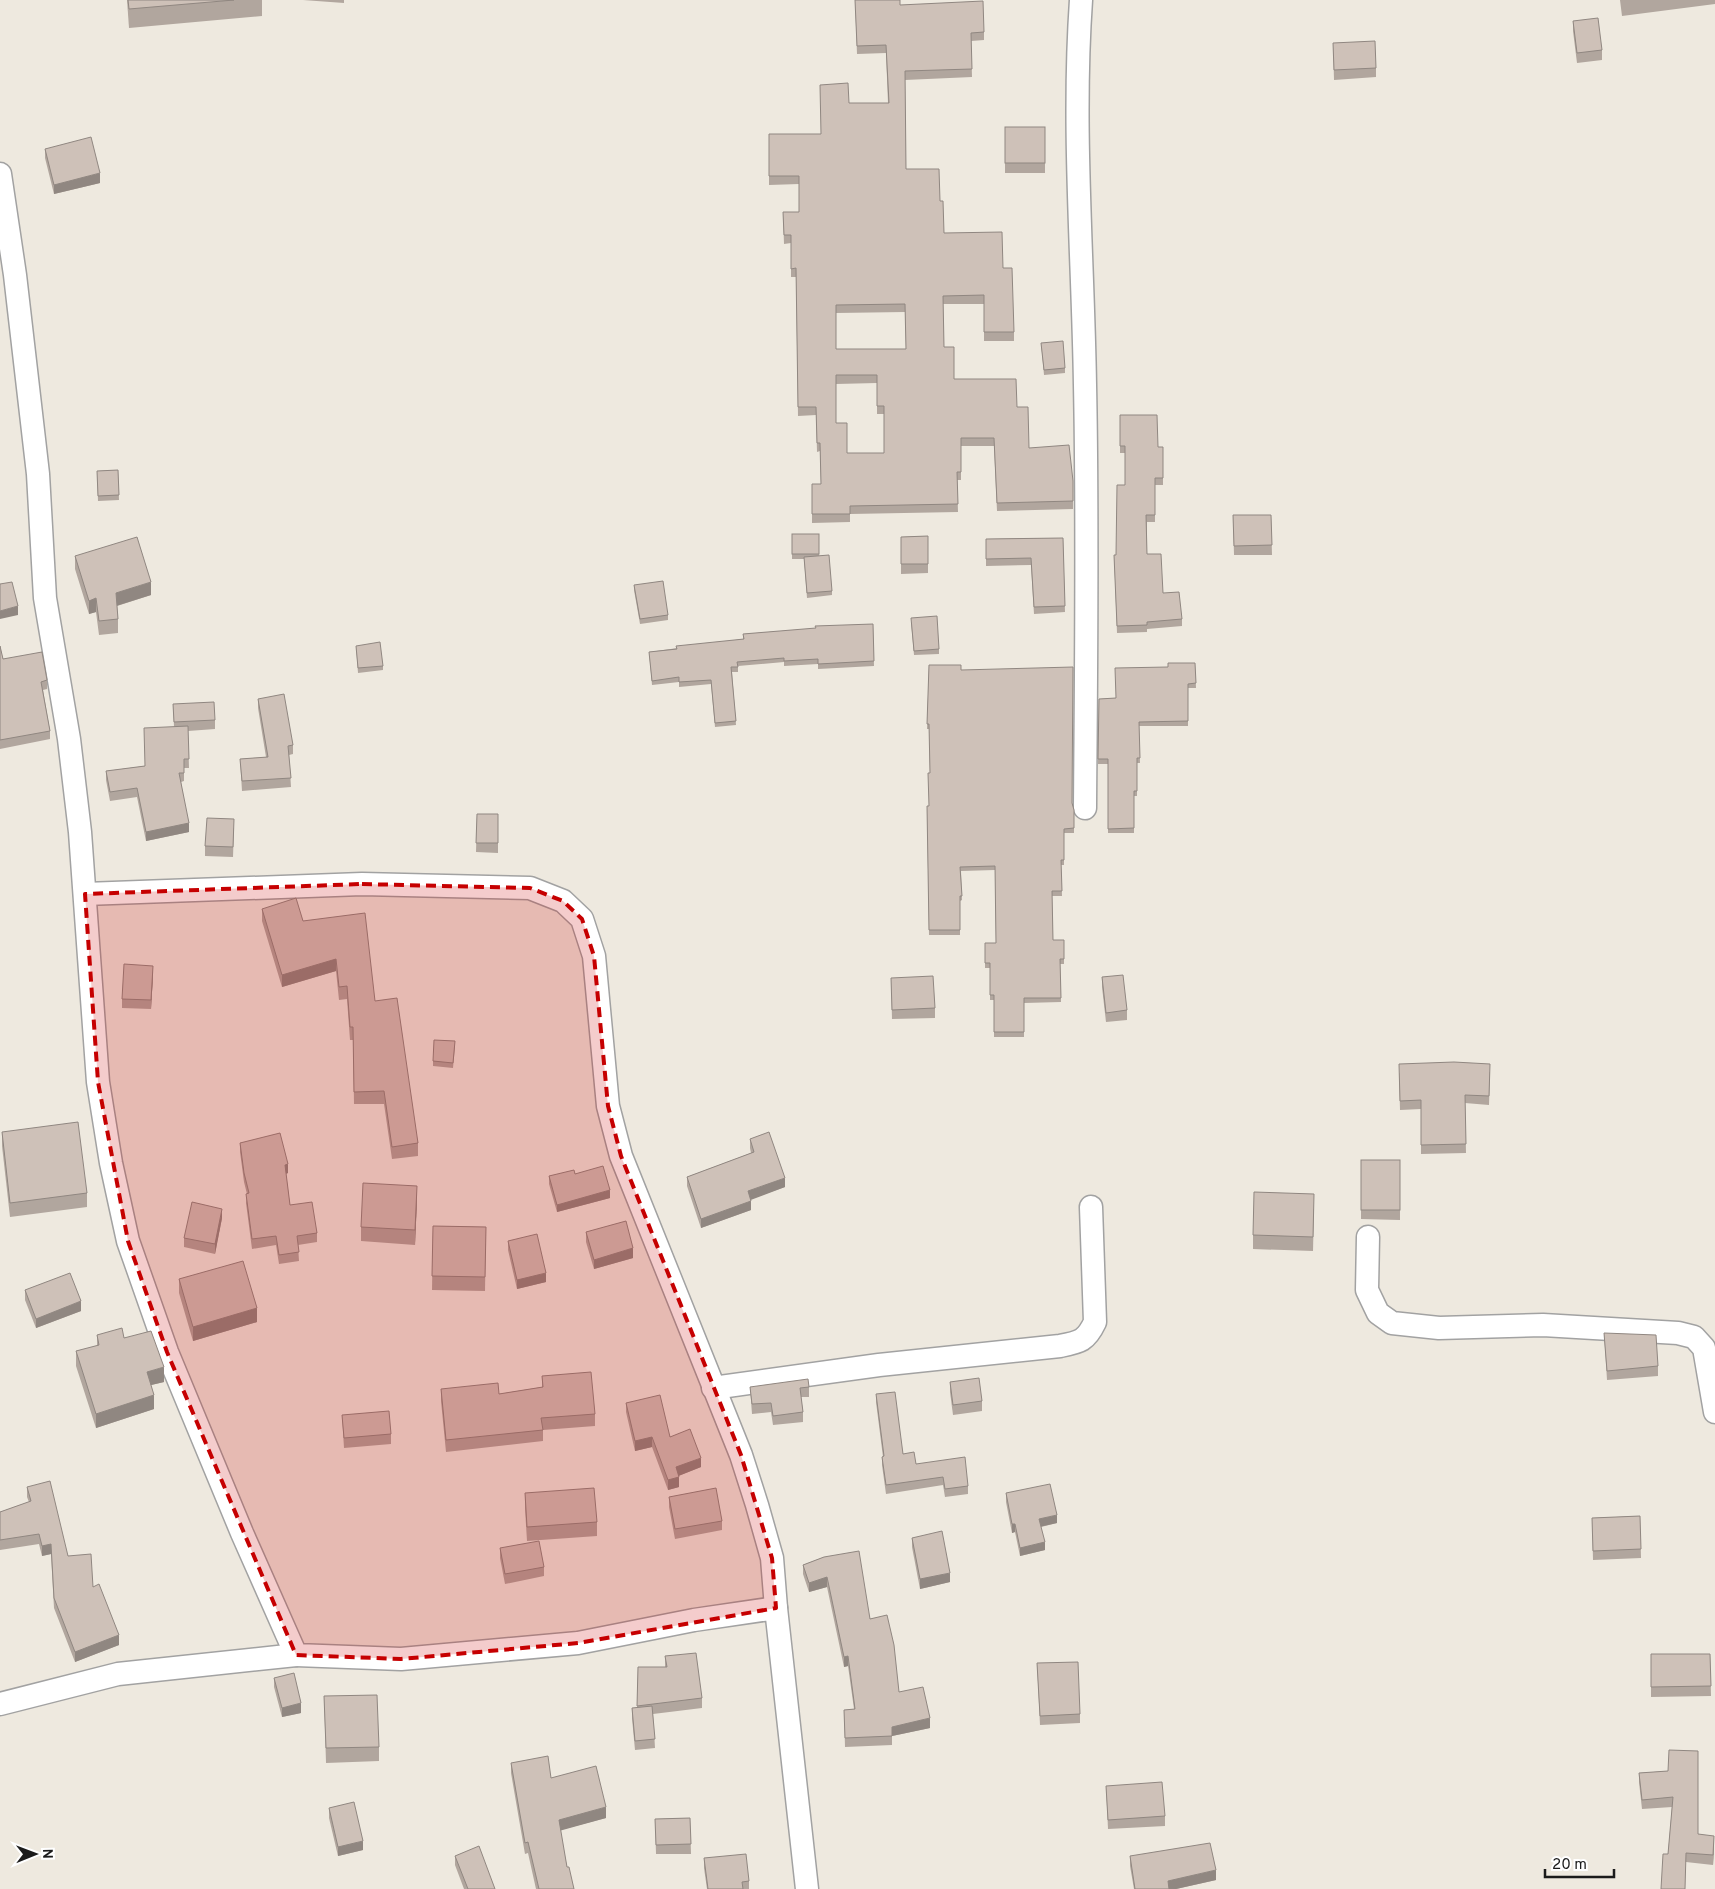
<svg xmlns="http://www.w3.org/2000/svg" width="1715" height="1889" font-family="Overpass,sans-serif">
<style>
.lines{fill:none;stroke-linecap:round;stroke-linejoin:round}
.street-casing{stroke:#a2a2a2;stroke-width:25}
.street{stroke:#fff;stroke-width:22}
.wall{fill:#b1a69e;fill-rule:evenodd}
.shaded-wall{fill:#908781}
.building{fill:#cec1b8;stroke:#908781;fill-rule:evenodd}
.marked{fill:#c60001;fill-opacity:0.2;stroke:#c60001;stroke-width:4;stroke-dasharray:10 6;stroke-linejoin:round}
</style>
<rect width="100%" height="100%" fill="#eee9df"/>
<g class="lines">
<g class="street-casing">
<g id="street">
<path d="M 1081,0 C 1072,128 1083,257 1085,385 C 1088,526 1086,667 1085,808"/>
<path d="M 0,174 L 15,275 L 38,474 L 45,598 L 69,739 L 80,832 L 98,1082 L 111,1163 L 128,1241 L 167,1352 L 242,1533 L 296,1655 L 401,1659 L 578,1643 L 694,1620 L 776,1608 L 807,1889"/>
<path d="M 85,894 L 362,884 L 530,888 L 563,901 L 582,919 L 594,956 L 608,1106 L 621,1156 L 741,1455 L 757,1505 L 772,1558 L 776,1608"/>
<path d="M 1368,1237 L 1367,1290 L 1378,1313 L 1392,1323 L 1439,1328 L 1543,1325 L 1678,1333 L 1694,1337 L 1704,1348 L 1715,1412"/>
<path d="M 713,1388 L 879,1365 L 1060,1346 C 1080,1342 1086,1341 1095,1322 L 1091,1207"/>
<path d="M 0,1704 L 118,1674 L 296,1655"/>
</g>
</g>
<use href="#street" class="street"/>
</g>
<g class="wall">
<path d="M 127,0 L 262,0 L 262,16 L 129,28 Z"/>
<path d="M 303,0 L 344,0 L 344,3 Z"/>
<path d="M 855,0 L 900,0 L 900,5 L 984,32 L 984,40 L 971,41 L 972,77 L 905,80 L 906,169 L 940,201 L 944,233 L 1003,268 L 1014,332 L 1014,341 L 984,341 L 984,304 L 943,304 L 944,347 L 954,379 L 1017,407 L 1029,448 L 1073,481 L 1073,509 L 997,511 L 994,446 L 961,446 L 961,480 L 957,480 L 958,512 L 850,514 L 850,522 L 812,523 L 812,484 L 821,484 L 820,451 L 817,452 L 816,415 L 798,416 L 796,277 L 791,277 L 791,243 L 784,244 L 783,212 L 799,212 L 799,184 L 769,185 L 769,134 L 821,134 L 849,103 L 888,103 L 886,53 L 857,54 ZM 905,312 L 906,349 L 836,349 L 836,313 ZM 877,383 L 877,414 L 884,414 L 884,453 L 847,453 L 836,423 L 836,384 Z"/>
<path d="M 1620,0 L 1715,0 L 1715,4 L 1622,16 Z"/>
<path d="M 1573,21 L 1602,50 L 1602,60 L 1577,63 L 1573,31 Z"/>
<path d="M 1333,43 L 1376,68 L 1376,77 L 1334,80 Z"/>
<rect x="1005" y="127" width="40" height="46"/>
<path d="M 45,149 L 100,183 L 54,194 L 45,158 Z"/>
<path d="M 1041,343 L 1065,368 L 1065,373 L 1044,375 Z"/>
<path d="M 1120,415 L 1158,447 L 1163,447 L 1163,485 L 1155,485 L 1155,522 L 1147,522 L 1147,554 L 1163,593 L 1182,619 L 1182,626 L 1147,629 L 1147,632 L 1117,633 L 1114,555 L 1116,555 L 1125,485 L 1125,453 L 1120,453 Z"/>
<path d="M 118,470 L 119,500 L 98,501 L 97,471 Z"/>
<path d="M 1233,515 L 1271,515 L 1272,555 L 1234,555 Z"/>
<path d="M 792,534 L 819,534 L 819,556 L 832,591 L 832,595 L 807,598 L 804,559 L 792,559 Z"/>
<path d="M 928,536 L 928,573 L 901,574 L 901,537 Z"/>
<path d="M 1063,538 L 1065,612 L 1034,614 L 1031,565 L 986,566 L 986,539 Z"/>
<path d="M 75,556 L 151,595 L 117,606 L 118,619 L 118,633 L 99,635 L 96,612 L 89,614 L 75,569 Z"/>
<path d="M 634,585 L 668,615 L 668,620 L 640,624 L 634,590 Z"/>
<path d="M 911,622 L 939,649 L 939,654 L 914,655 Z"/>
<path d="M 873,624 L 874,666 L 818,669 L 818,664 L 784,666 L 784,662 L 738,666 L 738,672 L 732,672 L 736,725 L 715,727 L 711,684 L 679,687 L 679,682 L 652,685 L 649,652 L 743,639 L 743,634 Z"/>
<path d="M 0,646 L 3,659 L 47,680 L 47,689 L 43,690 L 50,731 L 50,739 L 0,749 Z"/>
<path d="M 356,646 L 383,666 L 383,670 L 358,673 Z"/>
<path d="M 1195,663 L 1196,688 L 1188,688 L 1188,726 L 1139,726 L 1140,763 L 1137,763 L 1137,796 L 1134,796 L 1134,833 L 1108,833 L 1108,764 L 1098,764 L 1099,699 L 1116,698 L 1168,667 Z"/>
<path d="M 929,665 L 961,670 L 1072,803 L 1074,810 L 1074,833 L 1064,833 L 1064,865 L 1061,865 L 1062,896 L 1052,896 L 1053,940 L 1064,940 L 1064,964 L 1060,964 L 1061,1002 L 1024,1003 L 1024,1037 L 994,1037 L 994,1000 L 990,1000 L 990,968 L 985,968 L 985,943 L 996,943 L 995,870 L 961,871 L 962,900 L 960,901 L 960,935 L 929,935 L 927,806 L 929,806 L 930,773 L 929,729 L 927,729 Z"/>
<path d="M 258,699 L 293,745 L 293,754 L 289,755 L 291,787 L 242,791 L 240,759 L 266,757 L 258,708 Z"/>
<path d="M 173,704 L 215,720 L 215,729 L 188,731 L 189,768 L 184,768 L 184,781 L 181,782 L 189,832 L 146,841 L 137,797 L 110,801 L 106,780 L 106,771 L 145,766 L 174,727 Z"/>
<path d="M 477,814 L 498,814 L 498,853 L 476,852 Z"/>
<path d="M 234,828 L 233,857 L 205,856 L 205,846 Z"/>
<path d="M 262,909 L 303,921 L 375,1001 L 418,1143 L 418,1156 L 392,1159 L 384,1104 L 354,1104 L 353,1040 L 350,1040 L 347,999 L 339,1000 L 336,971 L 282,987 L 262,921 Z"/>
<path d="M 153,976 L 151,1009 L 122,1008 L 122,999 Z"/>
<path d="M 1102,977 L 1127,1010 L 1127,1020 L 1106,1022 L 1102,987 Z"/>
<path d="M 891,978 L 935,1008 L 935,1018 L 892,1019 Z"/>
<path d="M 455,1046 L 453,1068 L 433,1066 L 433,1061 Z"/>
<path d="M 1490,1072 L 1489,1105 L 1465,1103 L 1466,1153 L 1421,1154 L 1421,1109 L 1400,1110 L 1399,1073 Z"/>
<path d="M 2,1132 L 87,1193 L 87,1207 L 10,1217 L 2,1146 Z"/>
<path d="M 750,1139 L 785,1187 L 751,1199 L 751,1210 L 701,1228 L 687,1186 L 687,1177 L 751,1153 L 750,1148 Z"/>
<path d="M 240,1143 L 288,1173 L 286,1174 L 290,1205 L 317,1233 L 317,1242 L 298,1245 L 299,1261 L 279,1264 L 276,1245 L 252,1249 L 246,1203 L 247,1194 L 244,1182 L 240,1152 Z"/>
<path d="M 1361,1160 L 1400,1160 L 1400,1220 L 1361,1219 Z"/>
<path d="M 575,1174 L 610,1198 L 557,1212 L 549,1184 L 549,1176 Z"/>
<path d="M 417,1200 L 415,1245 L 361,1241 L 361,1227 Z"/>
<path d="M 1314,1209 L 1313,1251 L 1253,1249 L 1253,1235 Z"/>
<path d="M 222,1218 L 215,1254 L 184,1247 L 184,1238 Z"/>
<path d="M 433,1226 L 486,1227 L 485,1291 L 432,1290 Z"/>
<path d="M 586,1232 L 633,1258 L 594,1269 L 586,1242 Z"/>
<path d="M 508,1241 L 546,1282 L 517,1289 L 508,1250 Z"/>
<path d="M 179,1279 L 257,1322 L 193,1341 L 179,1293 Z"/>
<path d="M 25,1290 L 81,1311 L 36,1328 L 25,1300 Z"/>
<path d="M 1604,1333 L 1658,1366 L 1658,1376 L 1607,1380 Z"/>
<path d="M 97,1335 L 124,1338 L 164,1382 L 151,1385 L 154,1409 L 96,1428 L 76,1366 L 76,1351 L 97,1346 Z"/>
<path d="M 542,1376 L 595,1414 L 595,1426 L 543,1430 L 543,1441 L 446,1452 L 441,1401 L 441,1389 L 499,1394 L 542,1387 Z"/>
<path d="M 950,1382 L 982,1401 L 982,1411 L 953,1415 L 950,1392 Z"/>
<path d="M 750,1387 L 809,1387 L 809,1397 L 801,1397 L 803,1412 L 803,1422 L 773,1425 L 771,1412 L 752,1414 Z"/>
<path d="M 876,1394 L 903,1454 L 916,1464 L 968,1486 L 968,1494 L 945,1497 L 943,1485 L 886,1494 L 882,1465 L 882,1457 L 883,1457 L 876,1402 Z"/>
<path d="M 626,1403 L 670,1437 L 701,1467 L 678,1476 L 679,1487 L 668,1490 L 652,1447 L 635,1451 L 626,1412 Z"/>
<path d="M 342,1415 L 391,1434 L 391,1444 L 344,1448 Z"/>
<path d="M 27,1487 L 68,1556 L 93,1587 L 119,1645 L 75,1662 L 54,1608 L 51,1554 L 42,1556 L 39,1544 L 0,1550 L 0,1512 L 29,1502 L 27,1497 Z"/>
<path d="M 525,1493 L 597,1522 L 597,1536 L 527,1541 L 525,1508 Z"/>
<path d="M 1006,1493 L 1057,1523 L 1041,1527 L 1045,1550 L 1020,1556 L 1015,1532 L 1012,1533 L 1006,1502 Z"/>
<path d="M 669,1497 L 722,1521 L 722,1530 L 675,1539 L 669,1507 Z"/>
<path d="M 1640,1516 L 1641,1558 L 1593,1560 L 1592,1518 Z"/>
<path d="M 912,1538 L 950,1582 L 920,1589 L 912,1547 Z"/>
<path d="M 500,1548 L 544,1567 L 544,1576 L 505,1584 L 500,1558 Z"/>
<path d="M 824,1557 L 870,1619 L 899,1692 L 930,1728 L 892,1736 L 892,1745 L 845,1747 L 844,1710 L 854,1709 L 848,1666 L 844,1667 L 827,1587 L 809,1592 L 803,1574 L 803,1565 Z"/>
<path d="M 1651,1654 L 1710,1654 L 1711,1696 L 1651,1697 Z"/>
<path d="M 665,1656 L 702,1698 L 702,1708 L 653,1714 L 655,1748 L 635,1750 L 632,1718 L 632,1708 L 637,1708 L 638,1667 L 665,1667 Z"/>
<path d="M 1037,1663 L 1080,1714 L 1080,1723 L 1040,1725 Z"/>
<path d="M 274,1678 L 301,1713 L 282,1717 L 274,1687 Z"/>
<path d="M 324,1696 L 379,1747 L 379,1761 L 326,1763 Z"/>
<path d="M 511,1763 L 551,1778 L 606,1818 L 560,1830 L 567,1867 L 574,1889 L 536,1889 L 528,1853 L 525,1854 L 511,1773 Z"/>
<path d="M 1668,1771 L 1698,1834 L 1714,1845 L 1713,1865 L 1686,1862 L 1668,1854 L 1672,1807 L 1642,1809 L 1639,1782 L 1639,1773 Z"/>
<path d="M 1106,1786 L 1165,1816 L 1165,1826 L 1108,1829 Z"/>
<path d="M 329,1808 L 363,1850 L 338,1856 L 329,1818 Z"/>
<path d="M 690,1818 L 691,1854 L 656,1854 L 655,1819 Z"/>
<path d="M 455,1856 L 495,1889 L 464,1889 L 455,1865 Z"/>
<path d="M 1130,1856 L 1216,1880 L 1176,1889 L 1134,1889 L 1130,1866 Z"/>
<path d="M 704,1858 L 749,1881 L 749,1889 L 707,1889 L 704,1868 Z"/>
</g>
<g class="shaded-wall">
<path d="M 100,173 L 100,183 L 54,194 L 54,185 Z"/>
<path d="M 151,582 L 151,595 L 116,606 L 116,593 Z"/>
<path d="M 96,598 L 96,612 L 89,614 L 89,601 Z"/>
<path d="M 18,606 L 18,615 L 0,619 L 0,611 Z"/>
<path d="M 189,823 L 189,832 L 146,841 L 146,832 Z"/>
<path d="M 336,959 L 336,971 L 282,987 L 282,975 Z"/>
<path d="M 153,966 L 153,976 L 151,1009 L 151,1000 Z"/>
<path d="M 288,1164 L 288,1173 L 285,1174 L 285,1165 Z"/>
<path d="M 785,1178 L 785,1187 L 748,1201 L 748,1191 Z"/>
<path d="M 417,1186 L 417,1200 L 415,1245 L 415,1230 Z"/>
<path d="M 610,1190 L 610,1198 L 557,1212 L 557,1205 Z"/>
<path d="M 751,1201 L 751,1210 L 701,1228 L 701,1219 Z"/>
<path d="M 222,1209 L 222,1218 L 215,1254 L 215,1244 Z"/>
<path d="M 633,1248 L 633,1258 L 594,1269 L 594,1260 Z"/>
<path d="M 546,1273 L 546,1282 L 517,1289 L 517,1280 Z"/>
<path d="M 81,1301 L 81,1311 L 36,1328 L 36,1319 Z"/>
<path d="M 257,1308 L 257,1322 L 193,1341 L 193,1327 Z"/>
<path d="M 164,1367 L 164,1382 L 147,1386 L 147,1372 Z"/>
<path d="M 154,1395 L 154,1409 L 96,1428 L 96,1414 Z"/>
<path d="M 652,1437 L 652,1447 L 635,1451 L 635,1441 Z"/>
<path d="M 701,1458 L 701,1467 L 676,1477 L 676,1467 Z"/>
<path d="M 679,1477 L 679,1487 L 668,1490 L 668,1480 Z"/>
<path d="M 1057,1515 L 1057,1523 L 1039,1527 L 1039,1519 Z"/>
<path d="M 1012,1524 L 1015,1524 L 1015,1532 L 1012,1533 Z"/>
<path d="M 1045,1542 L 1045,1550 L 1020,1556 L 1020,1548 Z"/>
<path d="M 51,1544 L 51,1554 L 42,1556 L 42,1546 Z"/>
<path d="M 950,1573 L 950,1582 L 920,1589 L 920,1579 Z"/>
<path d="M 827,1577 L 827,1587 L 809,1592 L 809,1583 Z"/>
<path d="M 119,1635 L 119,1645 L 75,1662 L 75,1652 Z"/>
<path d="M 848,1656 L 848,1666 L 844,1667 L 844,1657 Z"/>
<path d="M 301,1703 L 301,1713 L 282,1717 L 282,1708 Z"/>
<path d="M 930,1718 L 930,1728 L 892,1736 L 892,1727 Z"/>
<path d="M 606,1807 L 606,1818 L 559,1831 L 559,1820 Z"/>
<path d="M 1714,1836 L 1714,1845 L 1713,1865 L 1713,1855 Z"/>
<path d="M 363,1841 L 363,1850 L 338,1856 L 338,1847 Z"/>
<path d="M 1216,1870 L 1216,1880 L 1176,1889 L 1168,1889 L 1168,1881 Z"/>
</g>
<g class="building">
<path d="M 128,0 L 234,0 L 129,9 Z"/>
<path d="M 855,0 L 900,0 L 900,5 L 983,1 L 984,32 L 971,33 L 972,69 L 905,71 L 906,169 L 939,169 L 940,201 L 943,201 L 944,233 L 1002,232 L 1003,268 L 1012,268 L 1014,332 L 984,332 L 984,295 L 943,296 L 944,347 L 954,347 L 954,379 L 1016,379 L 1017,407 L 1028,407 L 1029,448 L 1069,445 L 1073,481 L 1073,501 L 997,503 L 994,438 L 961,438 L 961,472 L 957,472 L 958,504 L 850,506 L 850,514 L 812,514 L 812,484 L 821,484 L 820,443 L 817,443 L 816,407 L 798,407 L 796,268 L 791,269 L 791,235 L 784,235 L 783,212 L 799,212 L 799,176 L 769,176 L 769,134 L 821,134 L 820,85 L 848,83 L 849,103 L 889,103 L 886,45 L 857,46 ZM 905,304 L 906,349 L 836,349 L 836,305 ZM 836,375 L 877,375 L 877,406 L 884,406 L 884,453 L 847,453 L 847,423 L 836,423 Z"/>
<path d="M 1598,18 L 1602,50 L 1577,53 L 1573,21 Z"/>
<path d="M 1375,41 L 1376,68 L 1334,70 L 1333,43 Z"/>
<rect x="1005" y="127" width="40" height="36"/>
<path d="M 91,137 L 100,173 L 54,185 L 45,149 Z"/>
<path d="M 1063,341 L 1065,368 L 1044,370 L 1041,343 Z"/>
<path d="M 1120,415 L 1157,415 L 1158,447 L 1163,447 L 1163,478 L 1155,478 L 1155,515 L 1146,515 L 1147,554 L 1161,554 L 1163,593 L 1179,592 L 1182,619 L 1147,622 L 1147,625 L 1117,626 L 1114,555 L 1116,555 L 1117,485 L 1125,485 L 1125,446 L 1120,446 Z"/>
<path d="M 118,470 L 119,495 L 98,496 L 97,471 Z"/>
<path d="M 1233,515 L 1271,515 L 1272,545 L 1234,546 Z"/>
<rect x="792" y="534" width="27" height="20"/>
<path d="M 928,536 L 928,564 L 901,564 L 901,537 Z"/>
<path d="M 137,537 L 151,582 L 116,593 L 118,619 L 99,621 L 96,598 L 89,601 L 75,556 Z"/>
<path d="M 1063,538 L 1065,606 L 1034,607 L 1031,558 L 986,559 L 986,539 Z"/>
<path d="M 829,555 L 832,591 L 807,593 L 804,557 Z"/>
<path d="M 663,581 L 668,615 L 640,619 L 634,585 Z"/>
<path d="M 12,582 L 18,606 L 0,611 L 0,584 Z"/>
<path d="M 937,616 L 939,649 L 914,651 L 911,618 Z"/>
<path d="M 873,624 L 874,661 L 818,664 L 818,659 L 784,661 L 784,658 L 737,662 L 738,667 L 731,667 L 736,721 L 715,723 L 711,680 L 679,682 L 679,677 L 652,681 L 649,652 L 677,649 L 676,646 L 744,639 L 743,634 L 816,628 L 815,626 Z"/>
<path d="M 380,642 L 383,666 L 358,668 L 356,646 Z"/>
<path d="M 0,646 L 3,659 L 42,652 L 47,680 L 41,682 L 50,731 L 0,740 Z"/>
<path d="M 1168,663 L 1195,663 L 1196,683 L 1188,684 L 1188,721 L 1139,722 L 1140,758 L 1137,758 L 1137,791 L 1134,791 L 1134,828 L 1108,829 L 1108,759 L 1098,759 L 1099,699 L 1116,698 L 1115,668 L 1168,667 Z"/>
<path d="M 929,665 L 961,665 L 961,670 L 1073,667 L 1072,803 L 1074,810 L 1074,828 L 1064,829 L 1064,860 L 1061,860 L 1062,891 L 1052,891 L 1053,940 L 1064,940 L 1064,959 L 1060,959 L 1061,998 L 1024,998 L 1024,1032 L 994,1032 L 994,995 L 990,995 L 990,963 L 985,963 L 985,943 L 996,943 L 995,866 L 960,867 L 962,896 L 960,896 L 960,930 L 929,930 L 927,806 L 929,806 L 928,773 L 930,773 L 929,724 L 927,724 Z"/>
<path d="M 284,694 L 293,745 L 288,746 L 291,778 L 242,781 L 240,759 L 268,757 L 258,699 Z"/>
<path d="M 214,702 L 215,720 L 174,722 L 173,704 Z"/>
<path d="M 188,726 L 189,759 L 184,759 L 184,773 L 179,773 L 189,823 L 146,832 L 137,788 L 110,792 L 106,771 L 145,766 L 144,728 Z"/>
<path d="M 477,814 L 498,814 L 498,843 L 476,843 Z"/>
<path d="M 207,818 L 234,819 L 233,847 L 205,846 Z"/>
<path d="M 296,898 L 303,921 L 365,913 L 375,1001 L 397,998 L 418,1143 L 392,1147 L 384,1091 L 354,1092 L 353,1027 L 350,1027 L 347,986 L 339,987 L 336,959 L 282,975 L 262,909 Z"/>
<path d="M 124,964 L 153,966 L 151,1000 L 122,999 Z"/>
<path d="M 1123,975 L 1127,1010 L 1106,1013 L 1102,977 Z"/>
<path d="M 933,976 L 935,1008 L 892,1010 L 891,978 Z"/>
<path d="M 434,1040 L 455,1041 L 453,1063 L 433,1061 Z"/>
<path d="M 1454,1062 L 1490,1064 L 1489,1096 L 1465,1095 L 1466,1144 L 1421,1145 L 1421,1100 L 1400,1101 L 1399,1064 Z"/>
<path d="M 78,1122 L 87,1193 L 10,1203 L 2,1132 Z"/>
<path d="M 769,1132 L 785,1178 L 748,1191 L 751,1201 L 701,1219 L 687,1177 L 754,1152 L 750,1139 Z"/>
<path d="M 280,1133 L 288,1164 L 285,1165 L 290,1205 L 312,1202 L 317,1233 L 297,1236 L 299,1252 L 279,1255 L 276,1236 L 252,1239 L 246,1194 L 249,1193 L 244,1173 L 240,1143 Z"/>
<rect x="1361" y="1160" width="39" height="50"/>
<path d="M 603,1166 L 610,1190 L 557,1205 L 549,1176 L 574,1170 L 575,1174 Z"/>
<path d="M 363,1183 L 417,1186 L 415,1230 L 361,1227 Z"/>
<path d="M 1254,1192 L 1314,1194 L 1313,1237 L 1253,1235 Z"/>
<path d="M 192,1202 L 222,1209 L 215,1244 L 184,1238 Z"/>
<path d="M 626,1221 L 633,1248 L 594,1260 L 586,1232 Z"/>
<path d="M 433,1226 L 486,1227 L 485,1277 L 432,1276 Z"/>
<path d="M 537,1234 L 546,1273 L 517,1280 L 508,1241 Z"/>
<path d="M 243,1261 L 257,1308 L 193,1327 L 179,1279 Z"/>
<path d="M 70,1273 L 81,1301 L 36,1319 L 25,1290 Z"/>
<path d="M 122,1328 L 124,1338 L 151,1331 L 164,1367 L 147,1372 L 154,1395 L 96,1414 L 76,1351 L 99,1345 L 97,1335 Z"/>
<path d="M 1604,1333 L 1656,1335 L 1658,1366 L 1607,1371 Z"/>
<path d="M 591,1372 L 595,1414 L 541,1418 L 543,1430 L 446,1440 L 441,1389 L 498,1383 L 499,1394 L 543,1387 L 542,1376 Z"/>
<path d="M 979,1378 L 982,1401 L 953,1405 L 950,1382 Z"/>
<path d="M 808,1379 L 809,1387 L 800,1388 L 803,1412 L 773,1416 L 771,1403 L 752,1404 L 750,1387 Z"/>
<path d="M 895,1392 L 903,1454 L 914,1452 L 916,1464 L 965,1457 L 968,1486 L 945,1489 L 943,1477 L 886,1485 L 882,1457 L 884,1456 L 876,1394 Z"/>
<path d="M 660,1395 L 670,1437 L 690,1429 L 701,1458 L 676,1467 L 679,1477 L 668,1480 L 652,1437 L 635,1441 L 626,1403 Z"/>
<path d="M 389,1411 L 391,1434 L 344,1438 L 342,1415 Z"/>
<path d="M 50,1481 L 68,1556 L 91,1554 L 93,1587 L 99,1584 L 119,1635 L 75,1652 L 54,1598 L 51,1544 L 42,1546 L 39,1534 L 0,1540 L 0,1512 L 31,1501 L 27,1487 Z"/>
<path d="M 1050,1484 L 1057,1515 L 1039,1519 L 1045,1542 L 1020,1548 L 1015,1524 L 1012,1524 L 1006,1493 Z"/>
<path d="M 594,1488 L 597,1522 L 527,1527 L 525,1493 Z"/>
<path d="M 716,1488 L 722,1521 L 675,1529 L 669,1497 Z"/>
<path d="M 1640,1516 L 1641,1549 L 1593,1551 L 1592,1518 Z"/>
<path d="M 942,1531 L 950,1573 L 920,1579 L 912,1538 Z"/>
<path d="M 539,1541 L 544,1567 L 505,1574 L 500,1548 Z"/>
<path d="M 859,1551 L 870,1619 L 887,1615 L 894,1645 L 899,1692 L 923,1687 L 930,1718 L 892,1727 L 892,1736 L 845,1738 L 844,1710 L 855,1709 L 848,1656 L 844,1657 L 827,1577 L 809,1583 L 803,1565 L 824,1557 Z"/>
<path d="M 696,1653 L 702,1698 L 637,1706 L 638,1667 L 667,1667 L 665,1656 Z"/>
<path d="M 1651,1654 L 1710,1654 L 1711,1686 L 1651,1687 Z"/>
<path d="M 1078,1662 L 1080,1714 L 1040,1716 L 1037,1663 Z"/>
<path d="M 294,1673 L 301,1703 L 282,1708 L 274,1678 Z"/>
<path d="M 377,1695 L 379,1747 L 326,1748 L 324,1696 Z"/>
<path d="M 652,1706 L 655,1739 L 635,1741 L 632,1708 Z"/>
<path d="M 1669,1750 L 1698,1751 L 1698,1834 L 1714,1836 L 1713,1855 L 1686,1853 L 1685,1889 L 1661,1889 L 1663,1854 L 1668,1854 L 1673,1797 L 1642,1800 L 1639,1773 L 1668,1771 Z"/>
<path d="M 548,1756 L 551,1778 L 596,1766 L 606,1807 L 559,1820 L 567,1867 L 569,1867 L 574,1889 L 539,1889 L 528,1842 L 525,1843 L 511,1763 Z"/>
<path d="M 1162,1782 L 1165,1816 L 1108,1820 L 1106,1786 Z"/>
<path d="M 354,1802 L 363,1841 L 338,1847 L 329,1808 Z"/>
<path d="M 690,1818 L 691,1844 L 656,1845 L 655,1819 Z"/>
<path d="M 1210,1843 L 1216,1870 L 1168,1881 L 1169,1889 L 1135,1889 L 1130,1856 Z"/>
<path d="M 479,1846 L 495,1889 L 468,1889 L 455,1856 Z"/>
<path d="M 746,1854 L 749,1881 L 742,1882 L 743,1889 L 708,1889 L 704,1858 Z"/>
</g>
<path class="marked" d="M 362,884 L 530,888 L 563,901 L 582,919 L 594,956 L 608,1106 L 621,1156 L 741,1455 L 772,1558 L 776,1608 L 578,1643 L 401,1659 L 296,1655 L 167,1352 L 128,1241 L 98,1082 L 85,894 Z"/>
<g transform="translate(35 1854) rotate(89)" stroke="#ffffff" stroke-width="4" paint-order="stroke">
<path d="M0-4L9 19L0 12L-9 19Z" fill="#1b1b1b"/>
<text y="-8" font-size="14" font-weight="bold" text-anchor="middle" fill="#1b1b1b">N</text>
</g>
<path d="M1545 1869v8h69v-8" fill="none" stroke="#1b1b1b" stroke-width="2.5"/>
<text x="1552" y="1869" font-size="15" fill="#1b1b1b" stroke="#ffffff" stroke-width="4" paint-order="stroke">20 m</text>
</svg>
